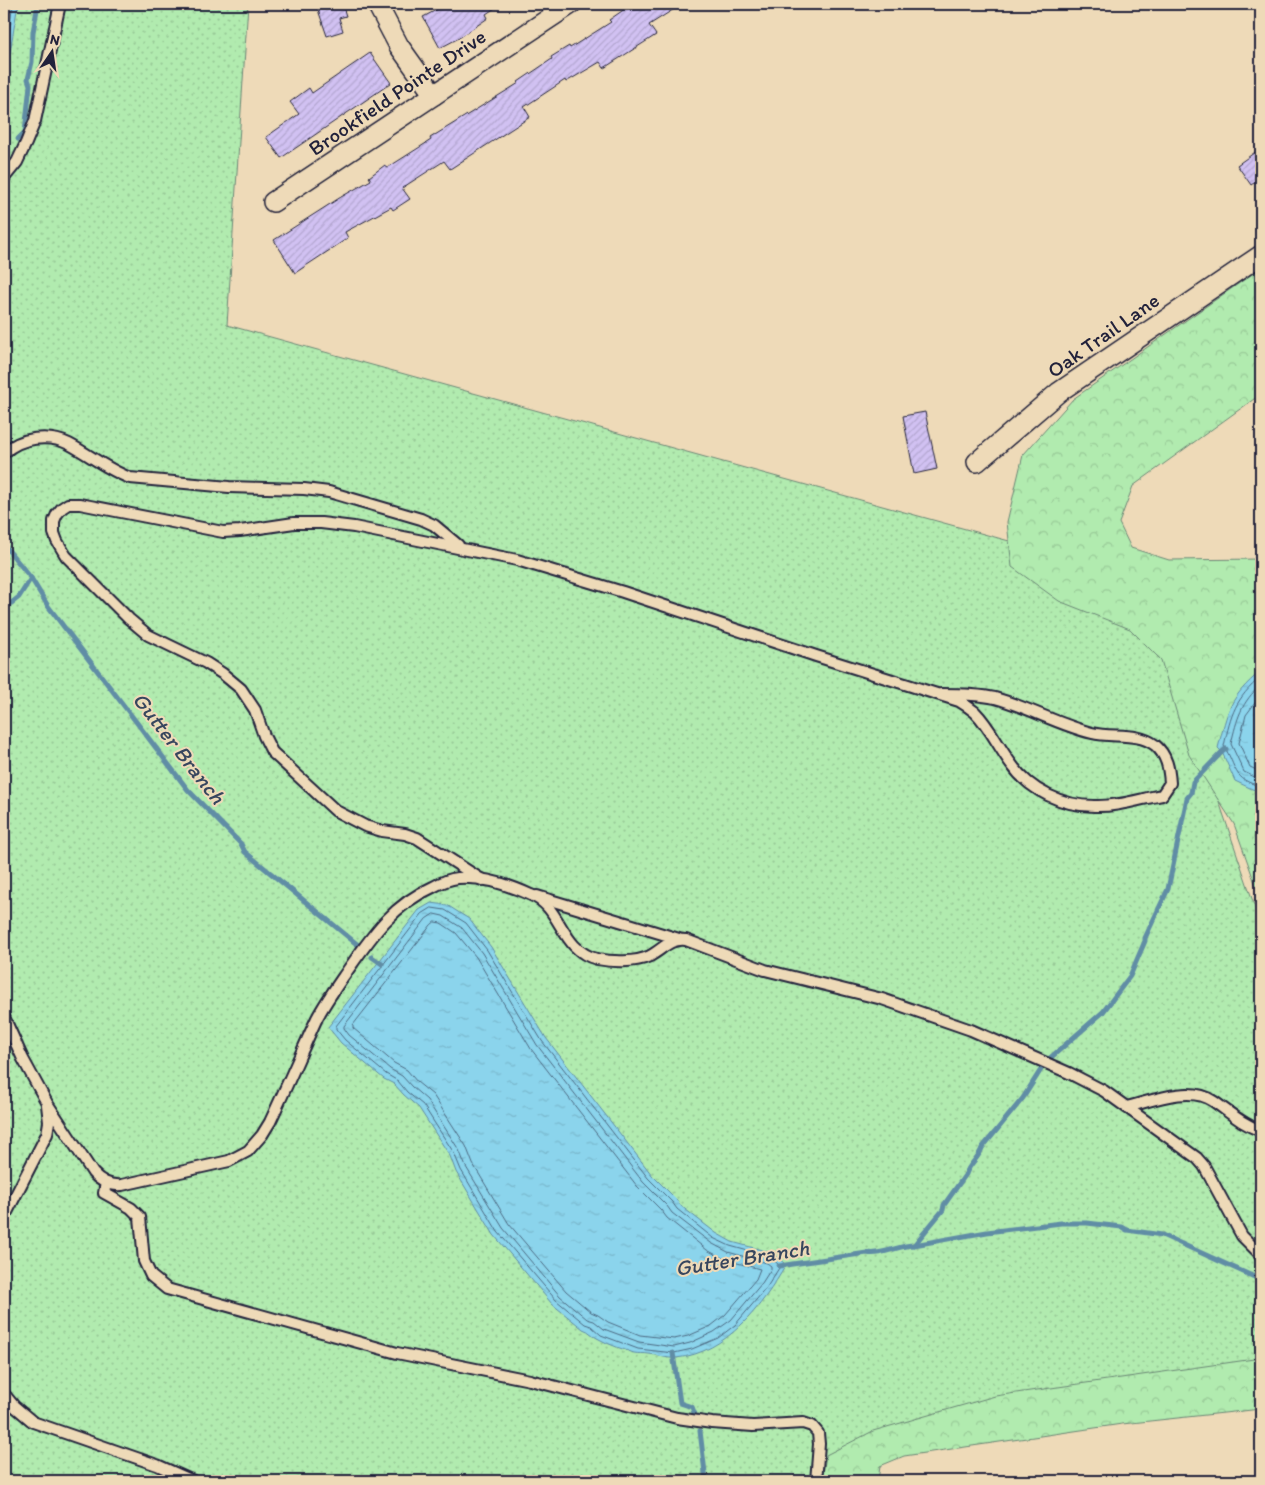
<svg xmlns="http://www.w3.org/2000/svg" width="1265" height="1485" font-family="Itim,sans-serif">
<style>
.grass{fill:url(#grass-dots);stroke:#6a8675}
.forest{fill:url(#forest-crowns);stroke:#6a8675}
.water{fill:url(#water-ripples);stroke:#618da5}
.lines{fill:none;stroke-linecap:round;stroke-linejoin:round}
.shore{stroke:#4c6982;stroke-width:1}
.stream{stroke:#618da5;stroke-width:5}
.building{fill:url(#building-hatch);stroke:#22223b}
.service-casing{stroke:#22223b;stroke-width:14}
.minor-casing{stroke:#22223b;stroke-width:22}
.service{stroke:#eedab8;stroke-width:10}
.minor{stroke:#eedab8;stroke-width:19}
.labels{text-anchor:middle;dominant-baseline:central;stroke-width:4;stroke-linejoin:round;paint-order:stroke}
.street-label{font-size:21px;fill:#22223b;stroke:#eedab8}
.water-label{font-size:22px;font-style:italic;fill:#37465e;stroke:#eedab8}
</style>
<defs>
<pattern id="grass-dots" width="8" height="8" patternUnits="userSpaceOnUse" patternTransform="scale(1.25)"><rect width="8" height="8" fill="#b1ebaf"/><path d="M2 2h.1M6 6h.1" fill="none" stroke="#98c997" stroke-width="1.8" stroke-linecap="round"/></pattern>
<pattern id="forest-crowns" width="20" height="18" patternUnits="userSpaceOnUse" patternTransform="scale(1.25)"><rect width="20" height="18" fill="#b1ebaf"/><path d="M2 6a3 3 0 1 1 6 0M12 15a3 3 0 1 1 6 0" fill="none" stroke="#98c997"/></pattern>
<pattern id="water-ripples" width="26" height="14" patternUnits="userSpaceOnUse" patternTransform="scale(1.25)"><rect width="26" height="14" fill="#8bd4ec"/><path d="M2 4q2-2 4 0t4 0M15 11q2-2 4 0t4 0" fill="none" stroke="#78b6cb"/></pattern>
<pattern id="building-hatch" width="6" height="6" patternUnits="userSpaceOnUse" patternTransform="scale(1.25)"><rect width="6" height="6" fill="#d1c1f2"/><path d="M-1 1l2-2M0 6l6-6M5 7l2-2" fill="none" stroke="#b3a6d0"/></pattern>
</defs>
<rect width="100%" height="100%" fill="#eedab8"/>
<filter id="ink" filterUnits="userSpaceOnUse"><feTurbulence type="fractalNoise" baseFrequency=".02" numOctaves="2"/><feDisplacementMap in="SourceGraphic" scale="10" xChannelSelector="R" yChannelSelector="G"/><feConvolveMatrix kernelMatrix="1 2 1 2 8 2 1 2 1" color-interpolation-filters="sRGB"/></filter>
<g filter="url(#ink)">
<path class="grass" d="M 4,4 L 248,4 L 227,325 L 1143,578 L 1261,925 L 1261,1384 L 860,1441 L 854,1481 L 4,1481 Z"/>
<g class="forest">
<path d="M 1261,268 L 1261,394 L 1133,486 L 1119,523 L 1131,548 L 1169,560 L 1261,559 L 1261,900 L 1234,824 L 1189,755 L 1161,660 L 1130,629 L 1059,601 L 1012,567 L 1007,522 L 1023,455 L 1073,399 Z"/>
<path d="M 1261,1358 L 1261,1409 L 1122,1424 L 904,1456 L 880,1466 L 878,1481 L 822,1481 L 826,1455 L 873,1431 L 995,1396 Z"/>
</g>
<g class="water">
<path d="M 4,4 L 20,4 L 17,10 L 4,88 Z"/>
<path d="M 1261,671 L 1261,791 L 1252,789 L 1235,781 L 1222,752 L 1218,748 C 1228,709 1229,698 1261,671 Z"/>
<path d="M 431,903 L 447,905 L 469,919 L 491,947 L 546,1038 L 652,1175 L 676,1199 L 681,1206 L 716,1233 L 732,1242 L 773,1253 L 786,1265 C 762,1306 727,1353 676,1358 C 667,1359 658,1355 649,1354 C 644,1353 639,1354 634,1353 C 623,1349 609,1345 599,1339 C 592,1336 590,1331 583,1329 L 552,1304 L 494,1235 L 456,1172 L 450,1156 L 419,1108 L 404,1095 L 394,1084 L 384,1079 L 341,1043 L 328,1027 L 419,910 Z"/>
</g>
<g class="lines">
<g class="shore">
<path d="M 4,64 L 12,9 L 15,4"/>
<path d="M 1261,677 C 1235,699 1231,714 1224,746 C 1237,767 1232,780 1261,786"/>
<path d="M 1261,685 C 1241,702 1237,719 1231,744 L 1244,772 L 1261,780"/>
<path d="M 1261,695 L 1246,715 L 1239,743 L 1250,767 L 1261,772"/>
<path d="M 432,908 L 445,910 L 466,923 L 487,950 L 542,1041 L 648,1178 L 672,1202 L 677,1209 L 713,1238 L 730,1246 L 770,1257 L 779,1265 L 779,1268 L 767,1287 L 735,1325 L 718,1338 L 692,1349 L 674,1353 L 638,1349 L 601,1335 L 591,1326 L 585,1324 L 556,1300 L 498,1232 L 461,1170 L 454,1153 L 423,1105 L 407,1092 L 398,1081 L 386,1074 L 345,1040 L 336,1029 L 336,1026 L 422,914 Z"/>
<path d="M 434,914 L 443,916 L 462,928 L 482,953 L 537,1045 L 643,1182 L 667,1206 L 672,1213 L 711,1243 L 728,1252 L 767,1263 L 771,1266 L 771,1269 L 762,1283 L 731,1320 L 714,1332 L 690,1343 L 674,1347 L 639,1342 L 604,1329 L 594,1321 L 587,1319 L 560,1296 L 503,1228 L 466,1167 L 459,1150 L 427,1100 L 412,1087 L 402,1076 L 390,1069 L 349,1035 L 344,1028 L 344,1026 L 426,919 Z"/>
<path d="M 435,922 L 441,923 L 456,933 L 476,957 L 531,1049 L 637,1186 L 661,1210 L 667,1218 L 707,1250 L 726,1260 L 760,1269 L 756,1279 L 725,1315 L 711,1326 L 688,1336 L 674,1339 L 640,1335 L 608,1322 L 598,1315 L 591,1312 L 566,1291 L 509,1224 L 473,1164 L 466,1146 L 433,1095 L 417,1082 L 407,1070 L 394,1063 L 353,1028 L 353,1025 L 431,925 Z"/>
</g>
<g class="stream">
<path d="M 18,139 L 25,132 L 30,85 L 28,79 L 32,62 L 33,32 L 38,4"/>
<path d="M 4,274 L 8,229"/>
<path d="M 4,545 L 31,578 L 48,606 L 188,790 L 241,844 L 245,852 L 358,945"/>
<path d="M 4,609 L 19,597 L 31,578"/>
<path d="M 372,957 L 382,964"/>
<path d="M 1049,1059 L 1103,1012 L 1130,976 L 1145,941 L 1145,938 L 1168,889 L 1187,798 L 1191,793 L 1193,782 L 1222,752 L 1226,749"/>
<path d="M 914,1245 L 943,1210 L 944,1205 L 966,1174 C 969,1164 979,1158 982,1148 L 1023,1098 L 1042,1068"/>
<path d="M 779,1266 L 867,1253 C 882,1256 899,1245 914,1245 L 987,1232 L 1061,1223 L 1087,1223 L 1122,1227 L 1127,1230 L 1162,1235 L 1261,1280"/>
<path d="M 673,1353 L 680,1403 L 692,1407 L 695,1415"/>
<path d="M 4,1431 L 5,1468 L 8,1481"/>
<path d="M 700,1431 L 706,1481"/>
</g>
</g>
<g class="building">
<path d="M 316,4 L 342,4 L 346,16 L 339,18 L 343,31 L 327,36 Z"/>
<path d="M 448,4 L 501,4 L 486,14 L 488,18 L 459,38 L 440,48 L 423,17 Z"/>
<path d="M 632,4 L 682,4 L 649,25 L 656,35 L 604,68 L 600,62 L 566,82 L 565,80 L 524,107 L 530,117 L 450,169 L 444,161 L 402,188 L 410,199 L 393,210 L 391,207 L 345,232 L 348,238 L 295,273 L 274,240 L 341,197 L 371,180 L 369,177 L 385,165 L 387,168 L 431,140 L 430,138 L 519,83 L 518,82 L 552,59 L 551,57 L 569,46 L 570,48 L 611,22 L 609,20 Z"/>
<path d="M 370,53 L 391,83 L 281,158 L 266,137 L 299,114 L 290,102 L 309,88 L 312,93 Z"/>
<path d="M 1261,148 L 1261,178 L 1251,185 L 1237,165 Z"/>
<path d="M 925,412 L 937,469 L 914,474 L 903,416 Z"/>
</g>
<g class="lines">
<g class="service-casing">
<g id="service">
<path d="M 4,178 L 17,162 L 26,143 L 35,121 L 60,4"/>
<path d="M 4,453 C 20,437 49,434 69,444 C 90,455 108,470 130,478 L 229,487 L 304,489 L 329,492 L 421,519 L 434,525 L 458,545"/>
<path d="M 482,880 L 417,838 L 405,834 L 382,831 L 365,826 L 336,811 L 272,752 L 264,736 L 255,710 L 241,689 L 223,674 L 206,663 L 148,635 L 129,619 L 66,556 L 57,541 L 54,533 L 54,521 L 57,514 L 62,508 L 68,504 L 80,504 L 223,532 L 240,531 L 294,523 L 321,523 L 354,527 L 517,560 L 623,592 L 816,656 L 959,701 C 964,704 970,708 975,712 C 990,727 999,748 1012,765 C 1030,791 1063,806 1094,806 C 1117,807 1140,799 1162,795 L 1170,783 C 1169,769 1167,755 1155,745 C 1138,732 1113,738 1092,733 C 1059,725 1028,707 995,698 C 977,694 959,694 941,694"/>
<path d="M 537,896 L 679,939"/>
<path d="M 4,1017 L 23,1059 L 47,1103 L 93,1173 C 101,1182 110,1186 122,1185 L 229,1161 L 248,1151 L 262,1135 L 270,1122 C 286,1088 301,1053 317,1018 C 325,1003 334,990 343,977 C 369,940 390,906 433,887 C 440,883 449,879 458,878 C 482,876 509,885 531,895 C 562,907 560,950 597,959 C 612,962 635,963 650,956 C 663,949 670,938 686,940 L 765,970 L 882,999 L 971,1030 L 1069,1073 L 1104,1091 L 1197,1158 L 1204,1166 L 1242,1236 L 1261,1255"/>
<path d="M 1127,1107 C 1151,1101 1190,1085 1213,1101 C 1229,1112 1242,1124 1261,1131"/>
<path d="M 106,1183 L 104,1193 L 131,1208 L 140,1217 L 144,1261 L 151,1276 L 167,1289 L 397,1353 L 530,1380 L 677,1418 L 712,1423 L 753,1426 L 803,1423 L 812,1426 L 818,1433 L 819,1444 L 816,1481"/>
<path d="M 4,1218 L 47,1134 L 49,1122 L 47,1105"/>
<path d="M 4,1394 L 14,1406 L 33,1422 L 157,1465 L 193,1481"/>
</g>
</g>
<g class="minor-casing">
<g id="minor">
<path d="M 377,4 L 399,46 L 434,95"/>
<path d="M 273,202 L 571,4"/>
<path d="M 977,462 L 1059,392 L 1261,255"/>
</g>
</g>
<use href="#service" class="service"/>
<use href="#minor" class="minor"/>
</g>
</g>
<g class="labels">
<g class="street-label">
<text transform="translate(397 92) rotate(-34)">Brookfield Pointe Drive</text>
<text transform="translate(1103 335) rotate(-35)">Oak Trail Lane</text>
</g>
<g class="water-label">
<text transform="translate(179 748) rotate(52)">Gutter Branch</text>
<text transform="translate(742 1258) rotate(-9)">Gutter Branch</text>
</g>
</g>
<rect width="1265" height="1485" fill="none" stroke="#eedab8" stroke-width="20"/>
<rect x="10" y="10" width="1245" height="1465" fill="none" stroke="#22223b" stroke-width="2" filter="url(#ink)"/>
<g transform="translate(52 52) rotate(13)" stroke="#eedab8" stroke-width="4" paint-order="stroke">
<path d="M0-4L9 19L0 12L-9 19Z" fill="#22223b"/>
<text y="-8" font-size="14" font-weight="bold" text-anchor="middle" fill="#22223b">N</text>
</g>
</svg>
